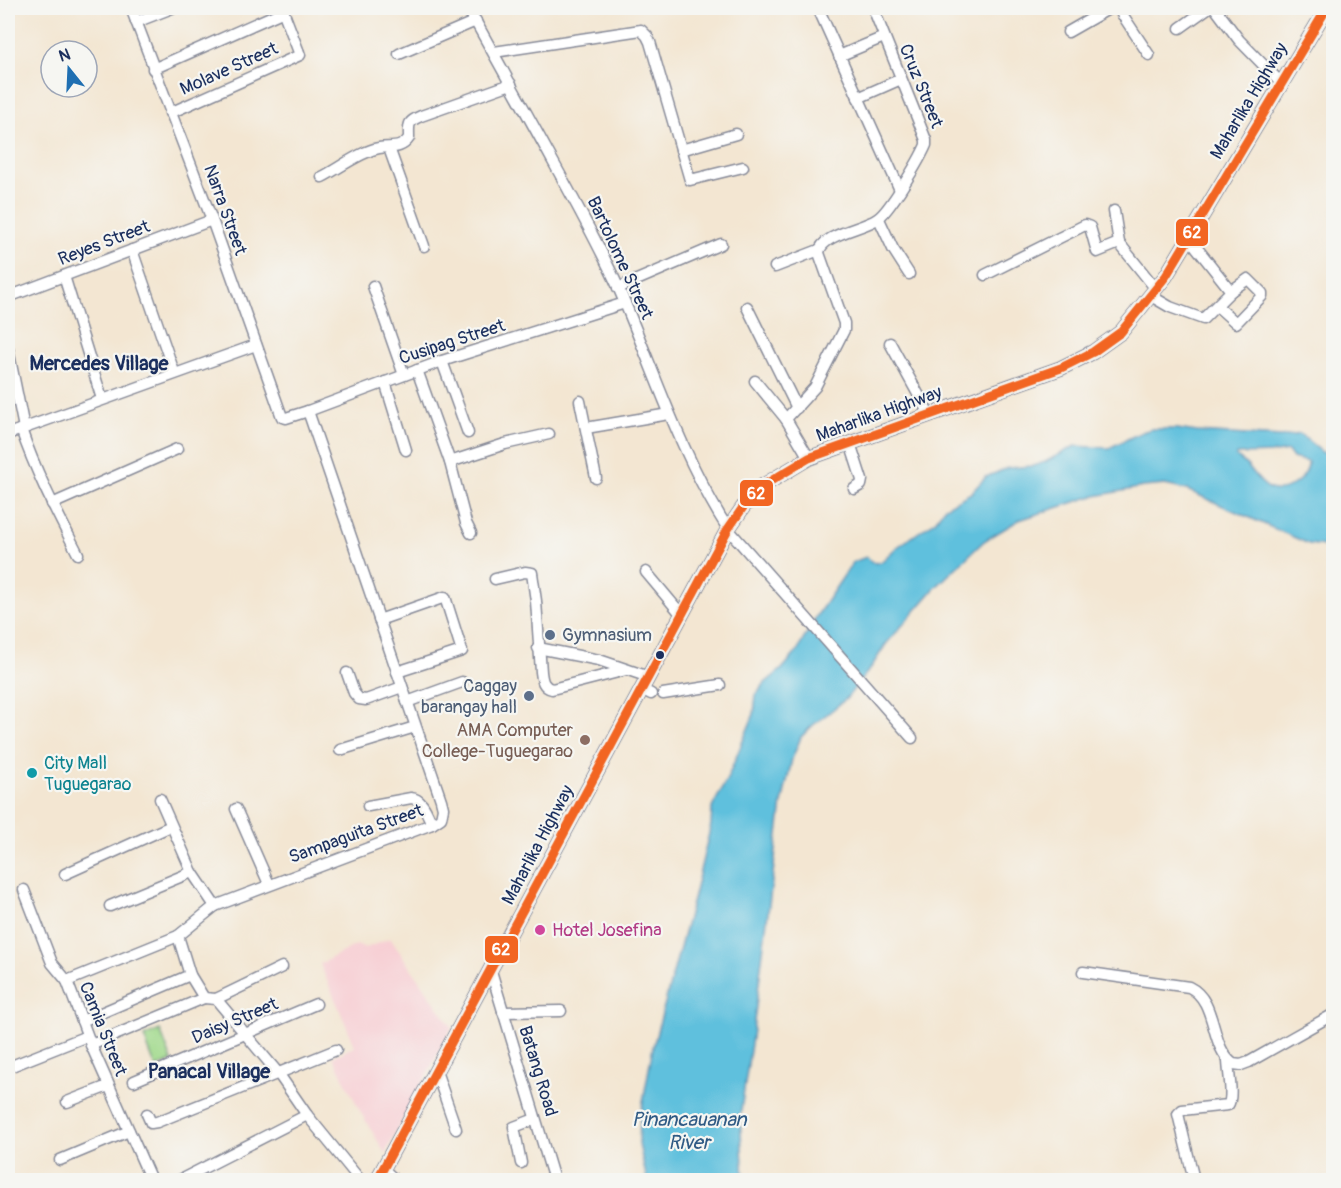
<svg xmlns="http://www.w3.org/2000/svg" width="1341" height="1188" font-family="Pangolin,sans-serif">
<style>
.built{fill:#f7cfd4}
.green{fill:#a0d98b;stroke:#5e8474;stroke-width:1.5}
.water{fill:#5fc0dd;stroke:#3d789e;stroke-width:1.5;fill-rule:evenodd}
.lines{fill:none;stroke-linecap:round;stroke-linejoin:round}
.minor-casing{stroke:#878a98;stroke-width:13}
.major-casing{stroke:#878a98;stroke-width:16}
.minor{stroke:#fff;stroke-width:10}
.major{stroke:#fff;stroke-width:14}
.bus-1-casing{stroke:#f6f6f2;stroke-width:14}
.bus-1{stroke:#f26522;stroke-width:9}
.service-dot{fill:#5c6f8a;stroke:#f6f6f2;stroke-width:2}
.bus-dot{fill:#1b2f5e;stroke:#f6f6f2;stroke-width:2}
.education-dot{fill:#8d6e63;stroke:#f6f6f2;stroke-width:2}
.culture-dot{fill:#0f9aa8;stroke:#f6f6f2;stroke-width:2}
.hotel-dot{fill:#d1479c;stroke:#f6f6f2;stroke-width:2}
.labels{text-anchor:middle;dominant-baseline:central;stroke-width:4.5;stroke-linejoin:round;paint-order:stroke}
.street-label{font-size:18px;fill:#1b2f5e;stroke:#f6f6f2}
.service-label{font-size:18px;fill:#4e5e75;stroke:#f6f6f2;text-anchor:start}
.education-label{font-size:18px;fill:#785e54;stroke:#f6f6f2;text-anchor:end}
.culture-label{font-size:18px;fill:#0d838f;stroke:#f6f6f2;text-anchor:start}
.hotel-label{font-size:18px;fill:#b23c85;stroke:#f6f6f2;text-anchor:start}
.neighbourhood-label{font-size:20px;font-weight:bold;fill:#1b2f5e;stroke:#f6f6f2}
.water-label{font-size:20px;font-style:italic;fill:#2f5a84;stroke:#f6f6f2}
.line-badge{stroke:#f6f6f2;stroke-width:2}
.badge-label{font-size:16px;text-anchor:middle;font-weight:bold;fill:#fff}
</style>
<rect width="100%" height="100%" fill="#f6f6f2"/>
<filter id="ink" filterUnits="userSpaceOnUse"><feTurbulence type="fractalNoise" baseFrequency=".0167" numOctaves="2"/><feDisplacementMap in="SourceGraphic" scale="12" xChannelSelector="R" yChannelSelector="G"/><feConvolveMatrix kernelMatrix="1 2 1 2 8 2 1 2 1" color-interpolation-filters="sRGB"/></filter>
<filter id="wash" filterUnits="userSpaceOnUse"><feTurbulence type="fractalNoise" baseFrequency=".008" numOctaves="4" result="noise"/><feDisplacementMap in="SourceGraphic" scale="24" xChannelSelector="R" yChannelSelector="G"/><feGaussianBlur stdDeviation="1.35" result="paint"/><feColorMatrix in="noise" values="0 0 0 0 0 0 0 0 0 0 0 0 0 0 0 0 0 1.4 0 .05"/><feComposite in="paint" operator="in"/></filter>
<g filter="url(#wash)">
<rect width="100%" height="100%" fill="#f3e6d2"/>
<path class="built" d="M 390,938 L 452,1027 L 385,1153 L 361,1113 L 333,1057 L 355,1046 L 320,964 L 356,945 L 366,948 Z"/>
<path class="green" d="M 160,1030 L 172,1061 L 156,1068 L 144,1037 Z"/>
<path class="water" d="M 1152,429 L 1177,429 L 1197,432 L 1281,437 L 1300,434 L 1322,452 L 1333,456 L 1333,547 L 1309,544 L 1187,490 L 1165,485 L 1143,487 L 1090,497 L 1019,520 L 984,541 L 935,588 L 886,644 L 872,666 L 846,699 L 812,726 L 801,737 L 792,759 L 782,803 L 752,1037 L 740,1117 L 744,1180 L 647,1180 L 639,1144 L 640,1118 L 653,1047 L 694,896 L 711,825 L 712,808 L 728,777 L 754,714 L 756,695 L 765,683 L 782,669 L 796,653 L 816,617 L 853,562 L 866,557 L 875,563 L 881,562 L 896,548 L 935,521 L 945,507 L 971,493 L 986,477 L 1008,468 L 1033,466 L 1045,462 L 1075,446 L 1109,448 L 1142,432 ZM 1288,451 L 1293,458 L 1308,462 C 1309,471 1303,477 1297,482 C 1275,499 1264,488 1250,469 C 1247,464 1240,460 1236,456 L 1238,454 L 1275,453 Z"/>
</g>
<g filter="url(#ink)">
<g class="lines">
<g class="minor-casing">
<g id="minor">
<path d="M 131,8 L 212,220 L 282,417 L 286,418 L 308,411 L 442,361 L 625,303"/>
<path d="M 468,8 C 498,61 527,114 556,167 C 578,207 600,247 619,289 C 654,370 680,454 728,529 L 912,738"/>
<path d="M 818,8 L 900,190"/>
<path d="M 1118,8 L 1149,55"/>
<path d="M 1215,8 L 1239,40 L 1281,83"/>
<path d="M 136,22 L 172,8"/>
<path d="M 1180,28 L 1208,8"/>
<path d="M 1068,32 L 1110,8"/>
<path d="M 494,52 L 641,30 L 647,36 L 650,42 L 690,180 L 743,167"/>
<path d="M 399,54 L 476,21"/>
<path d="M 839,56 L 884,37"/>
<path d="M 153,69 L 284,11"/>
<path d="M 858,98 L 901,79"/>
<path d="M 170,113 L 300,55 L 282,8"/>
<path d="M 389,148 L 424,246"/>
<path d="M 681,150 L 736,134"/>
<path d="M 322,177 C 338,169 361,151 379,148 C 391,146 401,150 409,138 C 409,124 407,122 421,116 L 511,84"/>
<path d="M 1114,211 L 1119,243 L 1156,289"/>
<path d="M 879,219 L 893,249 L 909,274"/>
<path d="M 132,250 L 174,372"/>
<path d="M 775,267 L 819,250"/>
<path d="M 985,275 L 1085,225 L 1090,227 L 1097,252 L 1119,243"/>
<path d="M 64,276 L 102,399"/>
<path d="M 373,286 L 404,375"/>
<path d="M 618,288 L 721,244"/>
<path d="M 1151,296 L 1170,307 L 1203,319 L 1231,291 L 1189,238"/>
<path d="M 8,297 L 212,220"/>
<path d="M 1217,306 L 1236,323 L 1262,296 L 1262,293 L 1248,279 L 1231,291"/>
<path d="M 747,307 L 797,408"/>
<path d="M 890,343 L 929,414"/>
<path d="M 8,349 L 24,428"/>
<path d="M 442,361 L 468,433"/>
<path d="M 417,370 L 450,462 L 466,523 L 471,533"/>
<path d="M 755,381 L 786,419"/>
<path d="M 385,382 L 406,450"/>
<path d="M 580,401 L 596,478"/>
<path d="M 308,411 L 441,800 L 443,808 L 441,818 L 432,824 L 215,906 L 178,936 L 190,975 L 204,998 L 216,999 L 278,1073 L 307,1115 L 360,1180"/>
<path d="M 586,428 L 669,414"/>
<path d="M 21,429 C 36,473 57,513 78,554"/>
<path d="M 8,434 L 256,345"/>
<path d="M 850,443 L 862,480 L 861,485 L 854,489"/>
<path d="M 809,458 L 786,419 L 815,387 L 844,330 L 844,323 L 819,253 C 821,234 863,229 877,219 C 889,212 920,159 926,145 L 926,140 L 873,8"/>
<path d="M 450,462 L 505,444 L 549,434"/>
<path d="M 52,504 L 177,449"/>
<path d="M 646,572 L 682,615"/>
<path d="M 495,579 L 525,572 L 532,573 L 536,601 L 541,672 C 542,680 543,687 552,689 L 626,670"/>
<path d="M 379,620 L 445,597 L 462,651 L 397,672"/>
<path d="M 538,648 L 599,660 L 649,677"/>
<path d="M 347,673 L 354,693 L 359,699 L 366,700 L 402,687"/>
<path d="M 643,690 L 651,694"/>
<path d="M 663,694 L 720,685"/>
<path d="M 407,702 L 462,682"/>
<path d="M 340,750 L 415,727"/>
<path d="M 160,799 L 192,872 L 215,906"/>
<path d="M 368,806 L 411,798 C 423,799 427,814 432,824"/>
<path d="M 236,809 L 269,884"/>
<path d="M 65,874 L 171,826"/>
<path d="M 24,890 L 52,963 L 67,981 L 91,1045 L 151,1180"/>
<path d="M 110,906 L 192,872"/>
<path d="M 491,971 L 554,1180"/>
<path d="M 1083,972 L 1189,987 C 1218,1001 1209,1046 1233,1064 L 1241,1065 L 1249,1062 L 1334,1014"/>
<path d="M 67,981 L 178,936"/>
<path d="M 216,999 L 282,967"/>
<path d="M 503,1012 L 561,1011"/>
<path d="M 82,1021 L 190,975"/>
<path d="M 91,1045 L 204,998"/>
<path d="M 9,1067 L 87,1036"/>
<path d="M 436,1071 L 456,1129"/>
<path d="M 134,1081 L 316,1004"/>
<path d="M 67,1102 L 108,1086"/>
<path d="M 147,1114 L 151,1123 L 157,1122 L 336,1050"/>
<path d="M 60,1160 L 129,1131"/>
<path d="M 521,1163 L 514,1127 L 535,1119"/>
<path d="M 383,1169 L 395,1180"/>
<path d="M 180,1180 L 307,1115"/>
<path d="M 1194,1180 L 1178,1114 L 1182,1110 L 1228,1105 C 1234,1097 1228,1072 1228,1060"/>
</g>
</g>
<g class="major-casing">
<path id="major" d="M 377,1180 L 728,529 L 744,506 L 764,485 L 809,458 L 1061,368 L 1093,352 L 1121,332 L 1166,276 L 1327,8"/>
</g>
<use href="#minor" class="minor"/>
<use href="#major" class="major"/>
<g class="bus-1-casing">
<path id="bus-1" d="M 377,1180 L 728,529 L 744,506 L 764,485 L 809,458 L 1061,368 L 1093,352 L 1121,332 L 1166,276 L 1327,8"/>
</g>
<use href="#bus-1" class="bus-1"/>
</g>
</g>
<g class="service-dot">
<circle cx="550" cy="635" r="6"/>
<circle cx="529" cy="696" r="6"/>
</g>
<circle class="bus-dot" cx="660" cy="655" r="5"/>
<circle class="education-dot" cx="585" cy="740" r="6"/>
<circle class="culture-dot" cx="32" cy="773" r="6"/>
<circle class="hotel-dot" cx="540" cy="930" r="6"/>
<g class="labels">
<g class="street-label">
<text transform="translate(229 69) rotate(-24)">Molave Street</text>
<text transform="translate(921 86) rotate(68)">Cruz Street</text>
<text transform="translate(1249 101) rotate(-59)">Maharlika Highway</text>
<text transform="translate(225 210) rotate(70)">Narra Street</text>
<text transform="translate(104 243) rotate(-21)">Reyes Street</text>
<text transform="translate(620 258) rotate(65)">Bartolome Street</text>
<text transform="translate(452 342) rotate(-18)">Cusipag Street</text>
<text transform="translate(879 414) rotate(-20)">Maharlika Highway</text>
<text transform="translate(356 834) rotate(-20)">Sampaguita Street</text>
<text transform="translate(538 845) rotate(-62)">Maharlika Highway</text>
<text transform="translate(235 1021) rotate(-23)">Daisy Street</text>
<text transform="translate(103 1029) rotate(68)">Camia Street</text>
<text transform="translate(538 1071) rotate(73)">Batang Road</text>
</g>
<g class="service-label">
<text x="562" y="635">Gymnasium</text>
<text x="517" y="686" text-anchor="end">Caggay<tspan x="517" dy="21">barangay hall</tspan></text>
</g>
<g class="education-label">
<text x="573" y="730">AMA Computer<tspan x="573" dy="21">College-Tuguegarao</tspan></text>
</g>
<g class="culture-label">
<text x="44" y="763">City Mall<tspan x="44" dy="21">Tuguegarao</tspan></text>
</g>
<g class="hotel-label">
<text x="552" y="930">Hotel Josefina</text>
</g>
<g class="neighbourhood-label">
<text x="99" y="363">Mercedes Village</text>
<text x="209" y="1071">Panacal Village</text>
</g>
<g class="water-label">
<text x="689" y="1119">Pinancauanan<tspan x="689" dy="23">River</tspan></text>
</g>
</g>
<g class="line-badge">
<rect x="1175" y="218" width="34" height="29" rx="6" fill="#f26522"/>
<rect x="739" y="479" width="35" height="28" rx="6" fill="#f26522"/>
<rect x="484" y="935" width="35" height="29" rx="6" fill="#f26522"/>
</g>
<g class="badge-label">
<text x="1192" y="238">62</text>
<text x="756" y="499">62</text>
<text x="501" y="955">62</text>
</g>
<rect width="1341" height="1188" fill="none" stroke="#f6f6f2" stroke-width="30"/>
<g transform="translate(69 69) rotate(342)"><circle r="28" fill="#f6f6f2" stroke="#9ea6b7" stroke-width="1.5"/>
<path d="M0-4.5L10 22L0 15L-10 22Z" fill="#1f6fb2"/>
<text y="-9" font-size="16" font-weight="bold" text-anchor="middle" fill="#1b2f5e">N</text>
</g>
</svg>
